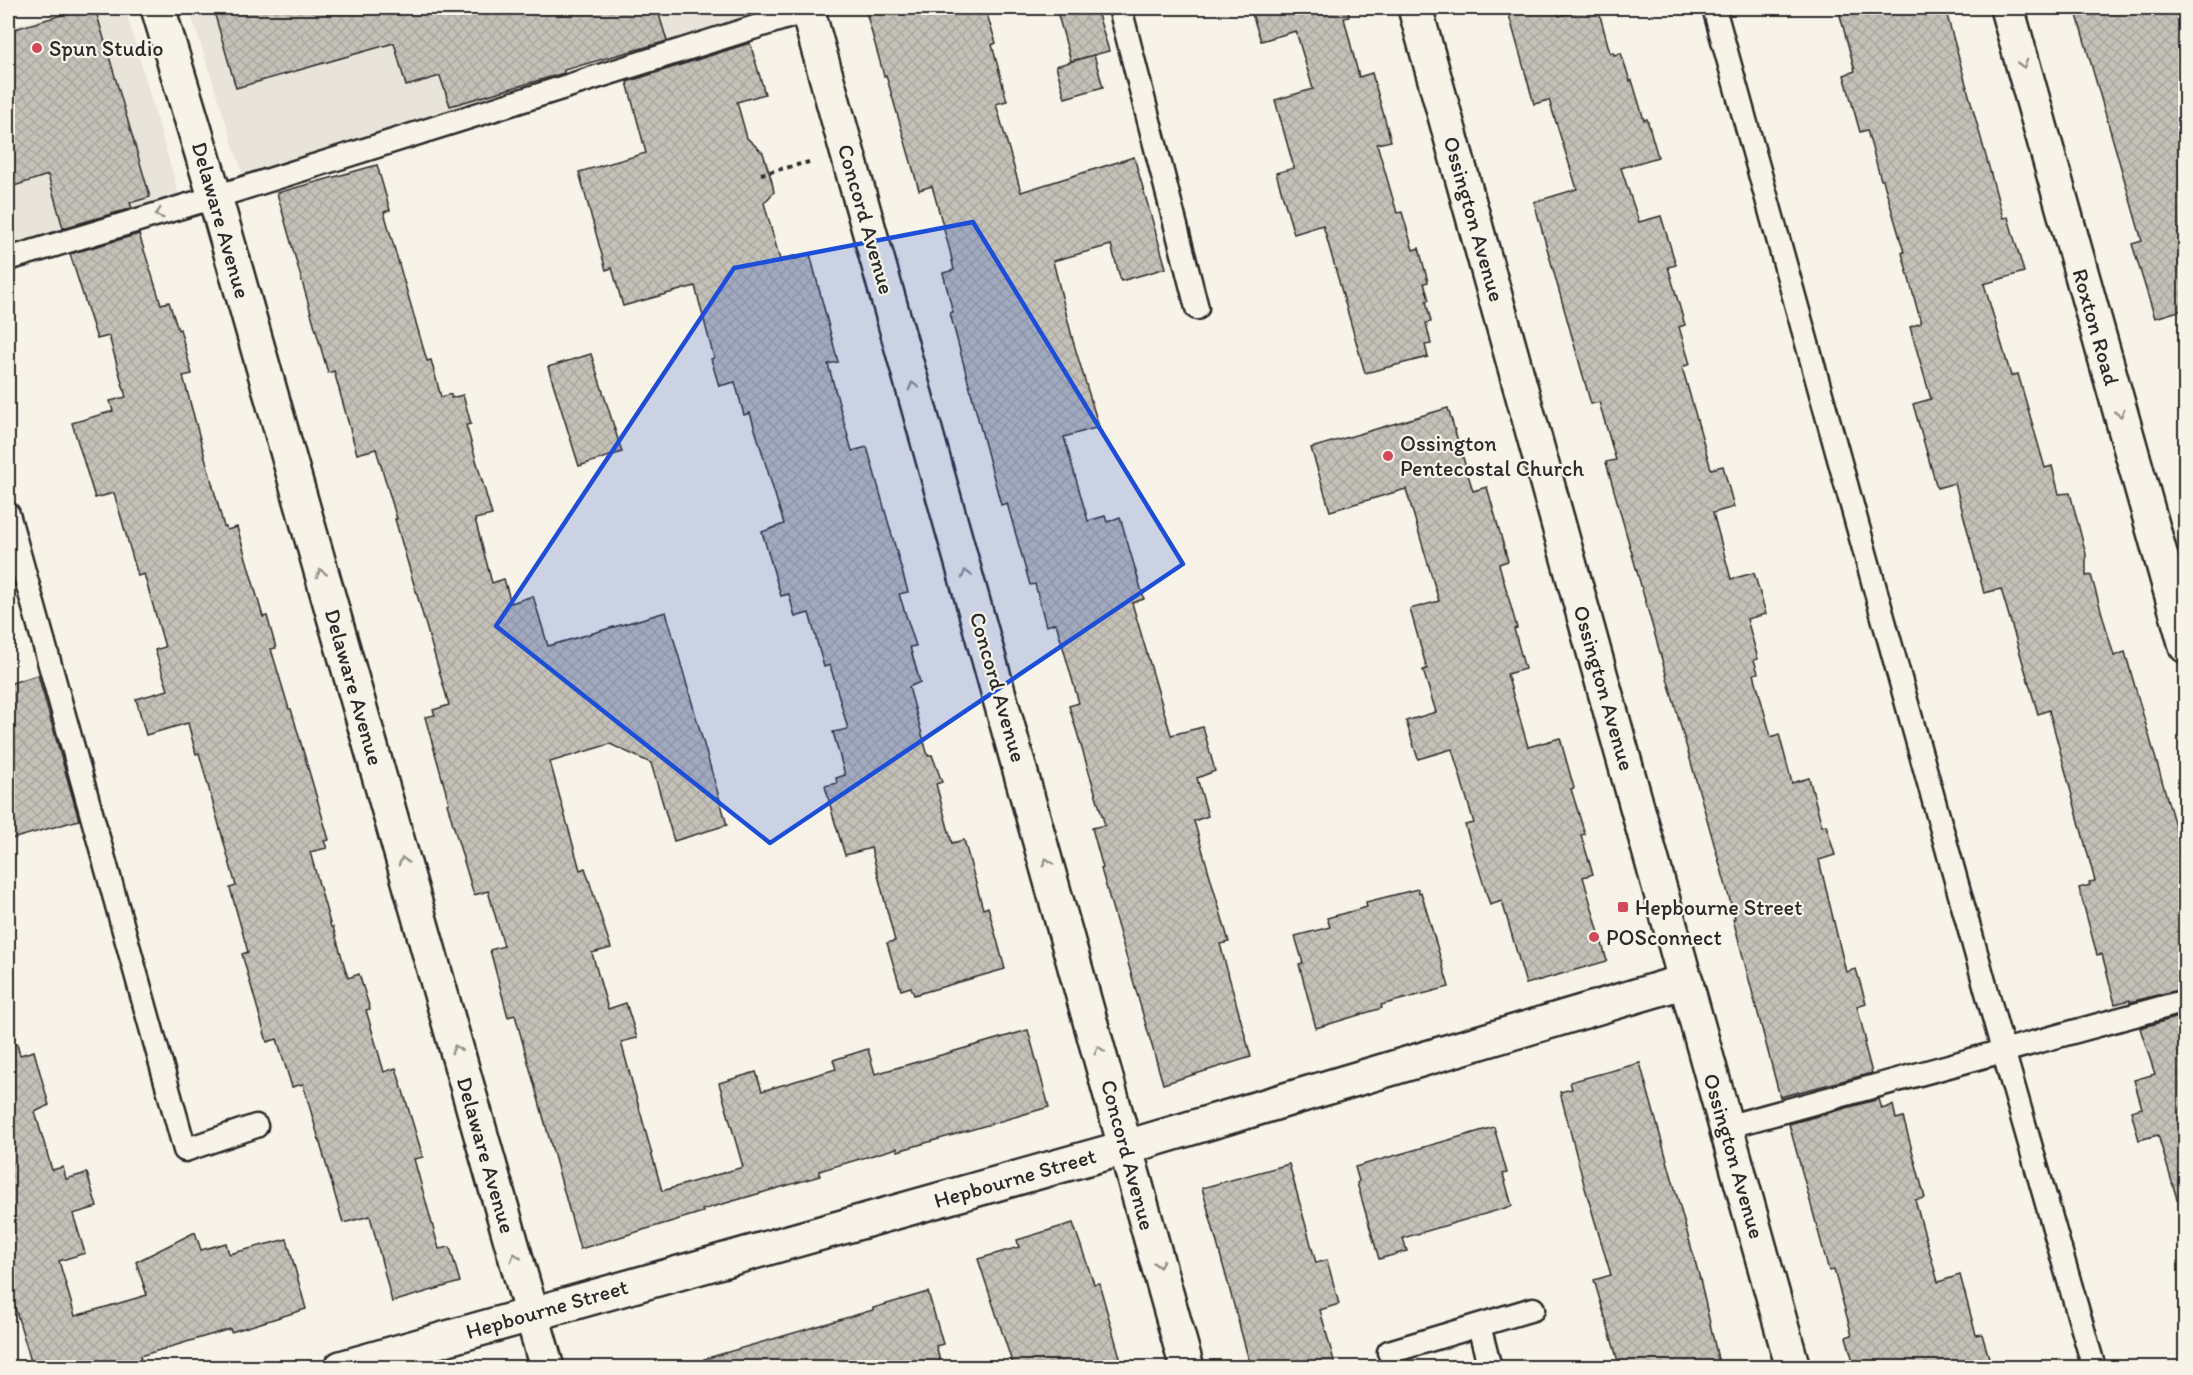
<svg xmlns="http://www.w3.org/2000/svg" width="2193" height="1375" font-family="Itim,sans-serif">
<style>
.built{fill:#e8e4da}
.building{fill:url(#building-cross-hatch);stroke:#2b2b2b;stroke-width:1.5}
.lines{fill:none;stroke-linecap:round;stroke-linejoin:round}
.lane-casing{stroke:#2b2b2b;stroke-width:27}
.street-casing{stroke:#2b2b2b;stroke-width:38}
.secondary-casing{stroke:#2b2b2b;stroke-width:38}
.path{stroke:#2b2b2b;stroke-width:4;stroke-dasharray:4.5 4.5;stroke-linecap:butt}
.lane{stroke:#f7f3e8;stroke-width:22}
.street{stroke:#f7f3e8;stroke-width:33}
.secondary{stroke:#f7f3e8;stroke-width:33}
.oneway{stroke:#918f8a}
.marked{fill:#1d4ed8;fill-opacity:0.2;stroke:#1d4ed8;stroke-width:4.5;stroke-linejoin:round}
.poi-dot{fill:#d1495b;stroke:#f7f3e8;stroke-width:2}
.labels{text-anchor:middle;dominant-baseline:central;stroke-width:4.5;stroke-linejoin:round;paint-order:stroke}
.poi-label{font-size:22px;fill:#2b2b2b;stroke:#f7f3e8;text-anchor:start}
.street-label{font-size:22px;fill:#2b2b2b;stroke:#f7f3e8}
</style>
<defs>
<pattern id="building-cross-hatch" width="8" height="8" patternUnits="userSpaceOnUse" patternTransform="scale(1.5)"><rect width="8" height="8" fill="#c4c1b9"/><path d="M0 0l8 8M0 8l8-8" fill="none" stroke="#a9a69f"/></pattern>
</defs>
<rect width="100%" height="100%" fill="#f7f3e8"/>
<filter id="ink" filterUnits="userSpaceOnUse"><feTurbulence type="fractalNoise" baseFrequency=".0167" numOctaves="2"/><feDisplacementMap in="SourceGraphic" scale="12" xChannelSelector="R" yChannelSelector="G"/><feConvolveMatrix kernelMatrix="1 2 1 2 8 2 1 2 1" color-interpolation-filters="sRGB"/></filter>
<g filter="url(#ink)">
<g class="built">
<path d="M 77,8 L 125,8 L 180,199 L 8,251 L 8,28 Z"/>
<path d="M 189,8 L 743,8 L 753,40 L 249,194 Z"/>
</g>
<g class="building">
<path d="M 85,8 L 95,8 L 150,197 L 130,203 L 132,208 L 63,228 L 48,175 L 8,188 L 8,31 Z"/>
<path d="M 213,8 L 657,8 L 667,41 L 564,70 L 564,73 L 450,106 L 440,76 L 406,86 L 394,43 L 236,88 Z"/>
<path d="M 883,8 L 985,8 L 996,43 L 992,45 L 1007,101 L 996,104 L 1021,192 L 1134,157 L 1166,268 L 1121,281 L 1111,245 L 1053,261 L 1073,341 L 1099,427 L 1064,437 L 1088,521 L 1105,516 L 1107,522 L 1120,517 L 1144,599 L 1132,603 L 1171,735 L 1203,727 L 1215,771 L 1197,778 L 1208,816 L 1194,821 L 1229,942 L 1220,944 L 1251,1057 L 1163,1084 L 1101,869 L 1103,868 L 1092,828 L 1105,825 L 1069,706 L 1079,703 L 1056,623 L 1046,626 L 1035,584 L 1030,585 L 1007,503 L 1001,505 L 950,313 L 953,312 L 943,273 L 954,270 L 950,251 L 932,186 L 919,190 L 886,75 L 884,76 L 866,12 Z"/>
<path d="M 1056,8 L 1096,8 L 1109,51 L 1071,61 Z"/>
<path d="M 1250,8 L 1348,8 L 1349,17 L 1344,18 L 1359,77 L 1372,73 L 1391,141 L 1377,144 L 1397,213 L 1402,212 L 1413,250 L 1419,248 L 1428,282 L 1424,283 L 1429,300 L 1426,301 L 1431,322 L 1426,323 L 1431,344 L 1425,345 L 1428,357 L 1365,373 L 1323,225 L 1294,234 L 1276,173 L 1294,168 L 1275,100 L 1313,89 L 1296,31 L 1261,41 Z"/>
<path d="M 1507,8 L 1556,8 L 1559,16 L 1590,8 L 1598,8 L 1610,53 L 1613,52 L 1614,55 L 1621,53 L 1630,81 L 1632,80 L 1644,120 L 1647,119 L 1658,157 L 1621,168 L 1639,222 L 1661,216 L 1676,265 L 1668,267 L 1685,325 L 1679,327 L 1690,364 L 1682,367 L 1711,469 L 1723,466 L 1734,507 L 1713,513 L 1731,579 L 1754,573 L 1766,614 L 1747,619 L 1758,659 L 1754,660 L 1758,673 L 1754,674 L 1771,737 L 1779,734 L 1792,783 L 1809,778 L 1822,826 L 1826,825 L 1835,855 L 1819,860 L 1846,972 L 1856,969 L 1866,1003 L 1857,1006 L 1866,1042 L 1864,1043 L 1872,1073 L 1780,1097 L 1733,919 L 1735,918 L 1606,462 L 1616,460 L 1599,402 L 1591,404 L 1534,202 L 1577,189 L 1549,100 L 1534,104 Z"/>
<path d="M 1838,8 L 1945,8 L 2003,218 L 2008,217 L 2024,272 L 1984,284 L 2011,376 L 2018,374 L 2045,468 L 2052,466 L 2059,494 L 2070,493 L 2086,554 L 2086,576 L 2091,575 L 2114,656 L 2125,652 L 2186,864 L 2186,988 L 2130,1002 L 2130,1000 L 2115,1004 L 2102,954 L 2097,955 L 2079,888 L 2090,885 L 2089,882 L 2095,881 L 2049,710 L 2038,714 L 2001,589 L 1984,593 L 1955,483 L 1937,488 L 1913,404 L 1931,399 L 1910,327 L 1921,323 L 1902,253 L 1904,252 L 1883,180 L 1881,180 L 1867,130 L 1860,132 L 1844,75 L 1855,71 Z"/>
<path d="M 2075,8 L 2186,8 L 2186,309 L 2155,318 L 2132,244 L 2142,241 Z"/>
<path d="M 750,43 L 765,94 L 737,102 L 747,138 L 763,153 L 772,182 L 774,192 L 764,203 L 780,260 L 794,256 L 795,259 L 810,254 L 838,362 L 828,364 L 852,451 L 867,447 L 908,592 L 899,594 L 916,646 L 910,647 L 920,682 L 909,687 L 928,756 L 932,755 L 942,782 L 936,784 L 952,843 L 964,840 L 983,909 L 988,907 L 1005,969 L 914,995 L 911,987 L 901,990 L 887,943 L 895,941 L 871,848 L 845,855 L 833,816 L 825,786 L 837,783 L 836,778 L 845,775 L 833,732 L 848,729 L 830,665 L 824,667 L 809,613 L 795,617 L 789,594 L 781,596 L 762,532 L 784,524 L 750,413 L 744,415 L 735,382 L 719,386 L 711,359 L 714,358 L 695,286 L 623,306 L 612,268 L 606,270 L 579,172 L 646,153 L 627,82 Z"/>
<path d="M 1094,55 L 1103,87 L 1065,98 L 1056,66 Z"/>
<path d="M 377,165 L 390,210 L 384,212 L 427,361 L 431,360 L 441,397 L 451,394 L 451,398 L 463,395 L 471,424 L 466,425 L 492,515 L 475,519 L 492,583 L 504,579 L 511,603 L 533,596 L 548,646 L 666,612 L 727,825 L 674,841 L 651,763 L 610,744 L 550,762 L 580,870 L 585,868 L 611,948 L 592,953 L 608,1009 L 626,1003 L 637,1038 L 621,1042 L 662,1191 L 743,1167 L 719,1083 L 756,1072 L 762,1091 L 836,1069 L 833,1060 L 868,1049 L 875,1074 L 1028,1030 L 1049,1107 L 898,1151 L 897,1148 L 819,1171 L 820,1176 L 702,1210 L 703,1212 L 580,1249 L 515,1015 L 508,1017 L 490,950 L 504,946 L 488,891 L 474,895 L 447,804 L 449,803 L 425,717 L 435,715 L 433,710 L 449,705 L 395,519 L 397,519 L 376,449 L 357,454 L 334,371 L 328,373 L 277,193 Z"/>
<path d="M 139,234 L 161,304 L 169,302 L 178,330 L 180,329 L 192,374 L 183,376 L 224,527 L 226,527 L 227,530 L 237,527 L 263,617 L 267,616 L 276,648 L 271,649 L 289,709 L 291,709 L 329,840 L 324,841 L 327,848 L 310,852 L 331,927 L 333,927 L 348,978 L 359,974 L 370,1009 L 366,1010 L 384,1072 L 396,1068 L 423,1157 L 414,1159 L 439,1249 L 450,1247 L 460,1282 L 392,1302 L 370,1216 L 343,1223 L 303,1084 L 292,1087 L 277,1039 L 267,1042 L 242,954 L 248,952 L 230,888 L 236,886 L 199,753 L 196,754 L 188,723 L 146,735 L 136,699 L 168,690 L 155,650 L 165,647 L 144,574 L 138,576 L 114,493 L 95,498 L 72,423 L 113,411 L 110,401 L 126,397 L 109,336 L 97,339 L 70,254 Z"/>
<path d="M 591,354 L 622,452 L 579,466 L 548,367 Z"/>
<path d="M 1448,408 L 1473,491 L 1487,487 L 1508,561 L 1499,564 L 1517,628 L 1514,629 L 1525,669 L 1507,674 L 1528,747 L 1560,738 L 1574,788 L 1571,789 L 1585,834 L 1581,835 L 1593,874 L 1583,877 L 1607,961 L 1526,984 L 1502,901 L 1490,905 L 1465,825 L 1474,823 L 1452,749 L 1418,759 L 1406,721 L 1436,712 L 1423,670 L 1427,669 L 1410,609 L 1439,601 L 1406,489 L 1330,511 L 1311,448 Z"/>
<path d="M 38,675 L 79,820 L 8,840 L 8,684 Z"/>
<path d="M 1418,889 L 1419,893 L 1421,892 L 1449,987 L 1381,1005 L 1382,1008 L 1316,1028 L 1299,964 L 1303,963 L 1295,936 L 1330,927 L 1327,918 L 1367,907 L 1366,902 Z"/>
<path d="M 2186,1015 L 2186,1198 L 2177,1199 L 2158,1135 L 2139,1140 L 2131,1111 L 2142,1108 L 2134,1080 L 2155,1074 L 2140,1028 Z"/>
<path d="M 17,1044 L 20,1055 L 34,1051 L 49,1105 L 35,1112 L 52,1170 L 63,1167 L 66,1179 L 87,1173 L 97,1207 L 73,1214 L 85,1253 L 59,1261 L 75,1316 L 147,1295 L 136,1262 L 195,1232 L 201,1250 L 226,1243 L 229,1254 L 287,1239 L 306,1309 L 231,1332 L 230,1329 L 140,1356 L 141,1360 L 133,1363 L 134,1368 L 33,1368 L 8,1284 L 8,1045 Z"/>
<path d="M 1640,1063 L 1700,1279 L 1720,1368 L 1620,1368 L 1594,1280 L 1611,1275 L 1585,1188 L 1560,1092 L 1572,1089 L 1570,1082 Z"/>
<path d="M 1879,1099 L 1882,1109 L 1893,1105 L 1896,1119 L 1903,1117 L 1925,1198 L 1915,1200 L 1938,1282 L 1960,1275 L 1976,1335 L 1982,1334 L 1992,1368 L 1855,1368 L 1846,1337 L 1852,1335 L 1834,1270 L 1829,1271 L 1789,1124 Z"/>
<path d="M 1494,1127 L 1507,1173 L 1503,1174 L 1512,1206 L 1403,1238 L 1407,1251 L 1379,1259 L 1357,1183 L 1359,1181 L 1355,1167 Z"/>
<path d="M 1289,1164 L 1316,1263 L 1327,1260 L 1339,1304 L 1320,1310 L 1336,1368 L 1251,1368 L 1202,1188 Z"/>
<path d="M 1073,1223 L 1094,1284 L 1099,1283 L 1123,1368 L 1014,1368 L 978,1259 L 1019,1247 L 1017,1240 Z"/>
<path d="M 928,1292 L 943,1344 L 936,1346 L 942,1368 L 705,1368 L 704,1359 L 873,1310 L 873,1308 Z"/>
</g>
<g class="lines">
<g class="lane-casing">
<g id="lane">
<path d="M 1120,8 L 1197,308"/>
<path d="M 1714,8 L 2003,1050 L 2094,1368"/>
<path d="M 8,259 L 215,197 L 816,8"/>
<path d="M 8,514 L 185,1150 L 256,1126"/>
<path d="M 1726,1127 L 2186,1001"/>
<path d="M 1479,1326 L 1490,1368"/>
<path d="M 1389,1352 L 1533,1309"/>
</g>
</g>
<g class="street-casing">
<g id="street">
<path d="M 158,8 L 215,197 L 547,1368"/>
<path d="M 807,8 L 1187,1368"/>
<path d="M 2007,8 L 2186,646"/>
<path d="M 341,1368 L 1127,1147 L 1686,981"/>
</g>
</g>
<g class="secondary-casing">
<path id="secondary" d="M 1415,8 L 1793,1368"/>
</g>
<path class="path" d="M 761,174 L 813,161"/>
<use href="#lane" class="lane"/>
<use href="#street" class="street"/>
<use href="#secondary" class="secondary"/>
</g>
<defs><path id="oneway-chevron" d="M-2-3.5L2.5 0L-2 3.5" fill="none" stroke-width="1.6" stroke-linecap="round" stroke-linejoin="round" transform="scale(1.5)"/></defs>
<g class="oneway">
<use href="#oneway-chevron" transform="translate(2023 64) rotate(74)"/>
<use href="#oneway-chevron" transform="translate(159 214) rotate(163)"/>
<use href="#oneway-chevron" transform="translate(913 386) rotate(-106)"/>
<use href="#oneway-chevron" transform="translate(2120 413) rotate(74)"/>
<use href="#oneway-chevron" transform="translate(321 573) rotate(-106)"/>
<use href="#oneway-chevron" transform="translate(966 574) rotate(-106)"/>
<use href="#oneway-chevron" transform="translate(403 861) rotate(-106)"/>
<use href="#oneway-chevron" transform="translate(1047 862) rotate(-106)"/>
<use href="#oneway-chevron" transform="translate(456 1049) rotate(-106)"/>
<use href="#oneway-chevron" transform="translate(1099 1050) rotate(-106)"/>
<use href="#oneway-chevron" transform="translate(515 1257) rotate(-106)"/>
<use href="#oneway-chevron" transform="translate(1159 1264) rotate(75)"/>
</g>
</g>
<path class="marked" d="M 973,222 L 1183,564 L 770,843 L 496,626 L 734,268 Z"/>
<g class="poi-dot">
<circle cx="37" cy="48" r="6"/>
<circle cx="1388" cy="456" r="6"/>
<rect x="1617" y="901" width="12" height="12" rx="3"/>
<circle cx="1594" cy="937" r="6"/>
</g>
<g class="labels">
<g class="poi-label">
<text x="49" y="48">Spun Studio</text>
<text x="1400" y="443">Ossington<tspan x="1400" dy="25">Pentecostal Church</tspan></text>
<text x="1635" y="907">Hepbourne Street</text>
<text x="1606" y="937">POSconnect</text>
</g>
<g class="street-label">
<text transform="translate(866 219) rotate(74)">Concord Avenue</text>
<text transform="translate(1474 219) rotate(74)">Ossington Avenue</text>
<text transform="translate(221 220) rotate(74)">Delaware Avenue</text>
<text transform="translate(2096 327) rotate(74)">Roxton Road</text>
<text transform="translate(354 687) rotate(74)">Delaware Avenue</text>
<text transform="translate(998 687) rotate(74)">Concord Avenue</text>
<text transform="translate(1604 688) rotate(74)">Ossington Avenue</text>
<text transform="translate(486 1155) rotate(74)">Delaware Avenue</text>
<text transform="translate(1128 1155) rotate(75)">Concord Avenue</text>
<text transform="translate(1734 1156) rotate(74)">Ossington Avenue</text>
<text transform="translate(1015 1178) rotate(-16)">Hepbourne Street</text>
<text transform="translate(547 1309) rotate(-16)">Hepbourne Street</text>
</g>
</g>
<rect width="2193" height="1375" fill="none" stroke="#f7f3e8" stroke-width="30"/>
<rect x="15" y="15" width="2163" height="1345" fill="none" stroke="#2b2b2b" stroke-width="2" filter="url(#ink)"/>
</svg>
